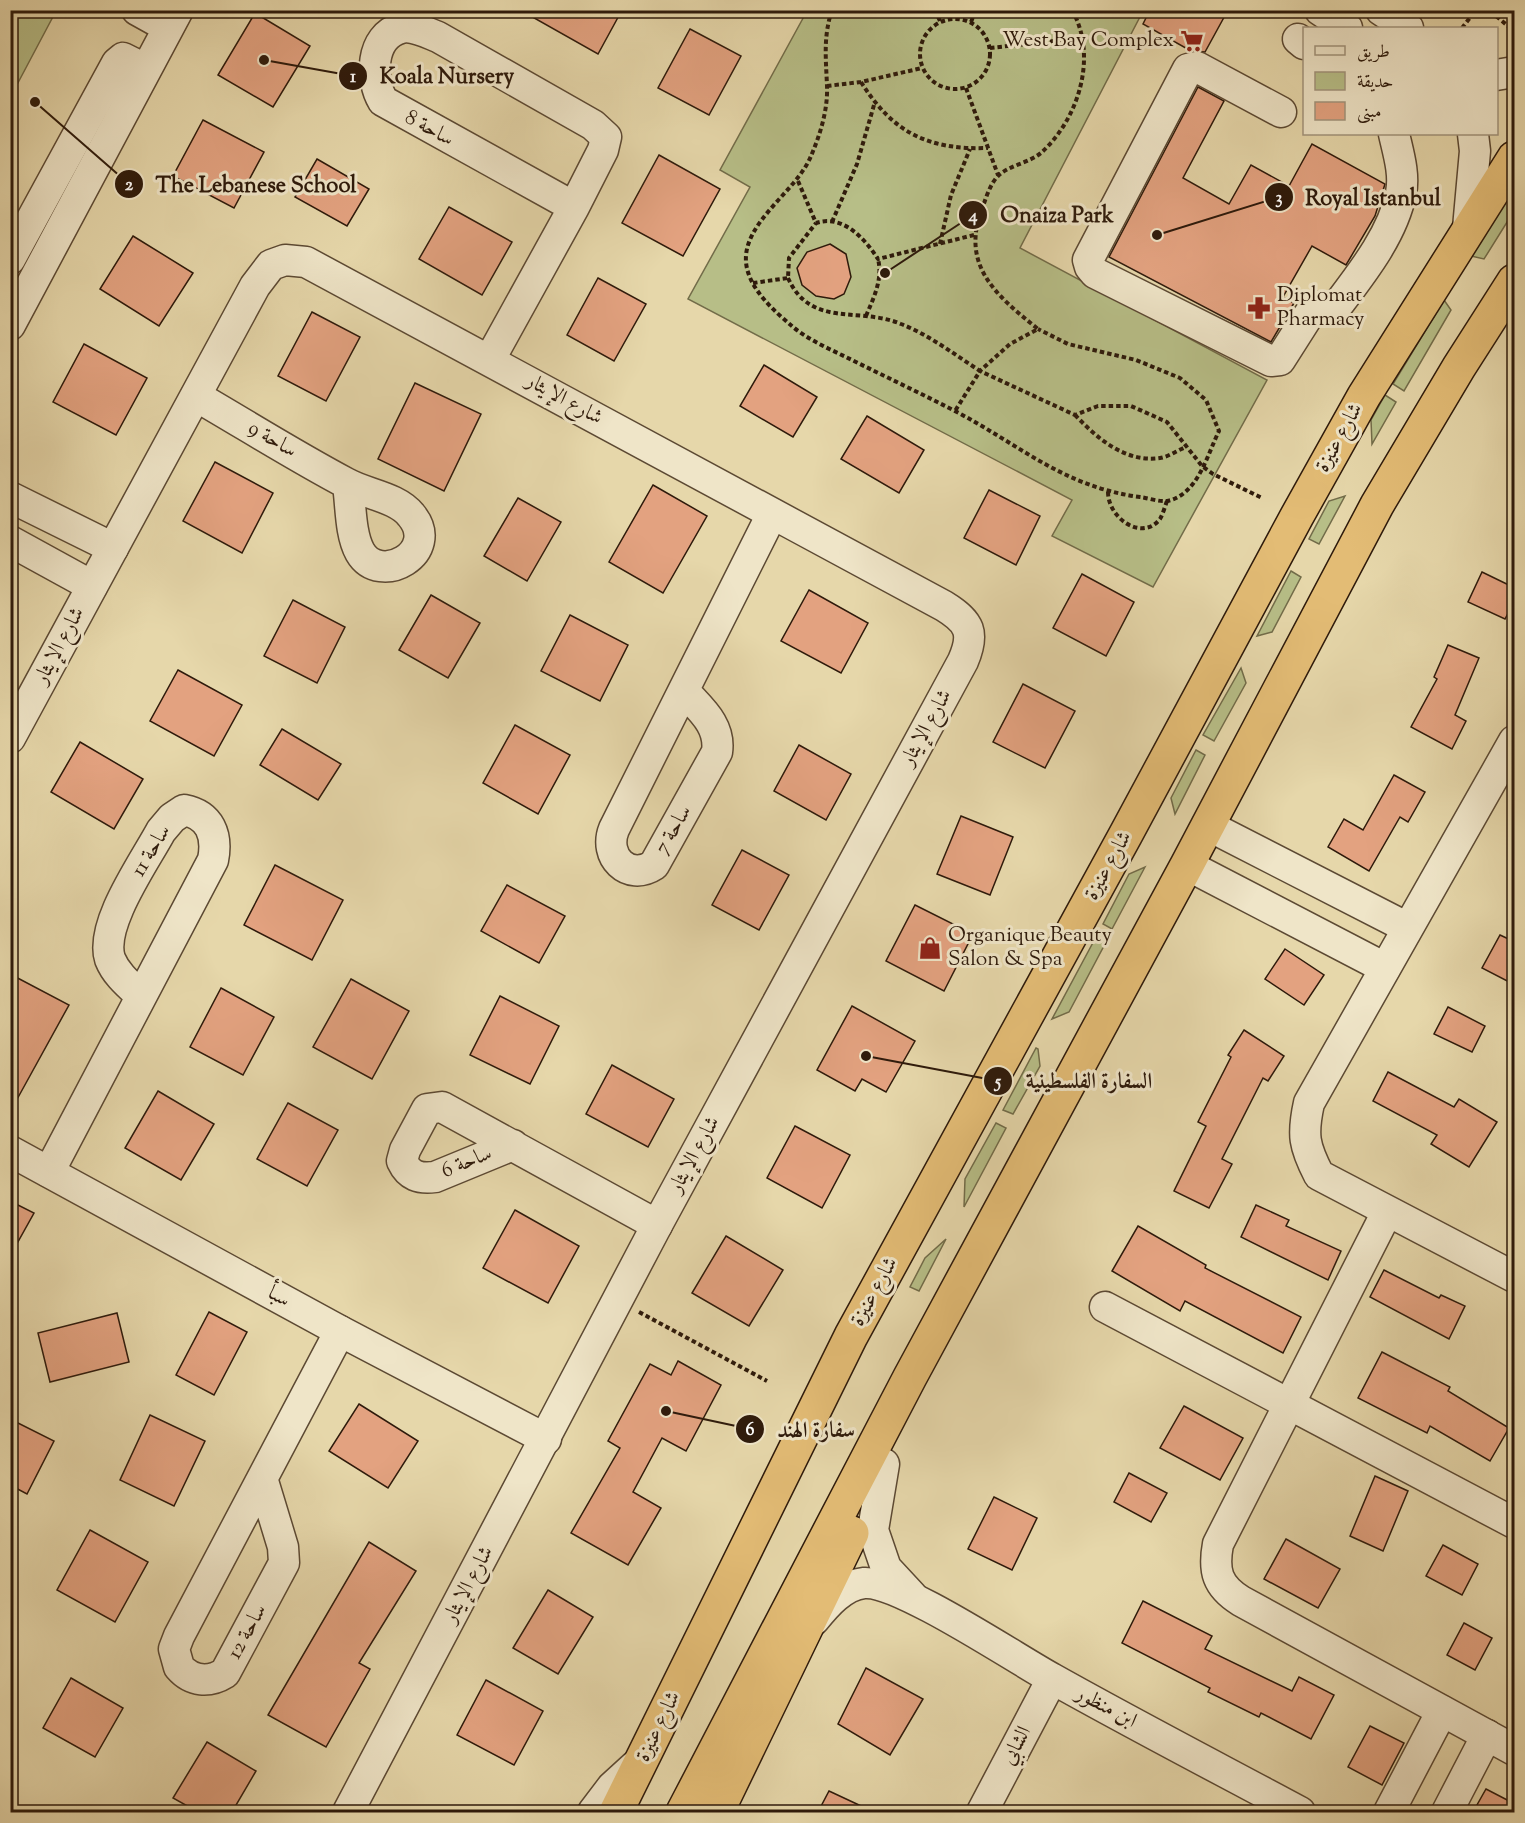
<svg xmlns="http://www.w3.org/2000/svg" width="1525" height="1823" font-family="'Sorts Mill Goudy',Amiri,serif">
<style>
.green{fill:#b7be87;stroke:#726c49;stroke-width:1.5}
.building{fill:#e3a280;stroke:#2e1a0b;stroke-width:1.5}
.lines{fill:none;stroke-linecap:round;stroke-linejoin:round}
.minor-casing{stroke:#5c4933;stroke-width:33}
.highway-casing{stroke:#2e1a0b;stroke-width:36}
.path{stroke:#2e1a0b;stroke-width:4;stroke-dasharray:4.5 3;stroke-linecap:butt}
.minor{stroke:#efe5c8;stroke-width:30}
.highway{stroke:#e3bc75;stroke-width:33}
.labels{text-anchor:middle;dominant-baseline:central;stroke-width:6;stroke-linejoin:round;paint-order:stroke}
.poi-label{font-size:21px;fill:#2e1a0b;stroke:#efe5c8;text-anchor:start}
.street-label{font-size:21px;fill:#2e1a0b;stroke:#efe5c8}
.leader{fill:none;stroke:#2e1a0b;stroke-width:2}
.callout-dot{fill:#2e1a0b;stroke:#efe5c8;stroke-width:2}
.mark-label{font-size:18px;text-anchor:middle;font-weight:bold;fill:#fff}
.callout-label{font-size:22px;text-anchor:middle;font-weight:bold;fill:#2e1a0b;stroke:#efe5c8;stroke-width:6;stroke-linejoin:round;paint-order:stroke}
</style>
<rect width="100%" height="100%" fill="#e6d7aa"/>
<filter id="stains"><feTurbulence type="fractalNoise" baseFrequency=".00333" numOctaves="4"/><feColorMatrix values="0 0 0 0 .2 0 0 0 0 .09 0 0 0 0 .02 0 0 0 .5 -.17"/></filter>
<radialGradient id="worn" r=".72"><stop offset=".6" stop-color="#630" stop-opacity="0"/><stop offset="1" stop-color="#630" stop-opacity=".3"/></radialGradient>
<g class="green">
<path d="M 11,10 L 56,11 L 11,96 L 10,11 Z"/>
<path d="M 807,11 L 1143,11 L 1020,248 L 1267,380 L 1153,587 L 1052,536 L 1072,500 L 688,299 L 750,187 L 720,170 Z"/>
<path d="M 1513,189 L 1514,211 L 1484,259 L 1471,256 Z"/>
<path d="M 1444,300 L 1451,310 L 1404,391 L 1393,384 Z"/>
<path d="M 1385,395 L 1396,402 L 1372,444 L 1371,420 Z"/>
<path d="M 1345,496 L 1319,544 L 1309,539 L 1329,501 Z"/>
<path d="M 1291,571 L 1301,577 L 1272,632 L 1257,636 Z"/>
<path d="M 1241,668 L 1246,683 L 1214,741 L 1203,735 Z"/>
<path d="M 1196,750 L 1205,755 L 1175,814 L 1171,798 Z"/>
<path d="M 1145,867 L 1112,929 L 1103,924 L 1129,874 Z"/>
<path d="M 1096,937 L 1106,942 L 1069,1012 L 1052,1019 Z"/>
<path d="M 1036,1048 L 1038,1049 L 1040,1066 L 1013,1114 L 1003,1110 Z"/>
<path d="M 996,1123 L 1006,1128 L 964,1207 L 965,1179 Z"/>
<path d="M 946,1239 L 919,1291 L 910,1287 L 925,1258 Z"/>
</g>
<g class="building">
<path d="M 520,10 L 622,10 L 598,54 Z"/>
<path d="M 1150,10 L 1228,10 L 1205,52 L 1191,51 L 1143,24 Z"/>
<path d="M 255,13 L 310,46 L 273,107 L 218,75 Z"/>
<path d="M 690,29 L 741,56 L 709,115 L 658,88 Z"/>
<path d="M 1198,87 L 1224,101 L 1183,178 L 1229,204 L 1251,165 L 1289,186 L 1312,144 L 1385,184 L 1375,216 L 1346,265 L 1312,246 L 1283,297 L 1294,303 L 1271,342 L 1109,257 Z"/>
<path d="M 203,120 L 264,152 L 234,208 L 173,176 Z"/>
<path d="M 659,155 L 720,189 L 683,256 L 622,223 Z"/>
<path d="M 317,159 L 369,189 L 347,226 L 295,197 Z"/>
<path d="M 449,207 L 512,242 L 482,295 L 419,259 Z"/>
<path d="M 133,236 L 193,273 L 159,326 L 100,289 Z"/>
<path d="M 830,244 L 846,254 L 851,277 L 844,294 L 834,299 L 816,296 L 802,285 L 797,268 L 807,252 Z"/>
<path d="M 598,278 L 646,304 L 614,361 L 567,335 Z"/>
<path d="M 312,312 L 360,337 L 326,401 L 278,376 Z"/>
<path d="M 84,344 L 147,378 L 116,435 L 53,402 Z"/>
<path d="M 764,365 L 817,397 L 793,437 L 740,406 Z"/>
<path d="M 415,383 L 481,414 L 444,491 L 378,459 Z"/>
<path d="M 867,416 L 924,450 L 899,493 L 841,459 Z"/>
<path d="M 215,462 L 273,493 L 242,553 L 183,521 Z"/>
<path d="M 653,485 L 707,516 L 663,593 L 609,562 Z"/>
<path d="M 989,490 L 1040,516 L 1016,565 L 964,538 Z"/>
<path d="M 518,498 L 561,522 L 527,581 L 484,556 Z"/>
<path d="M 1482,572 L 1515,588 L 1515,600 L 1505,619 L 1468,602 Z"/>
<path d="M 1082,574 L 1134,602 L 1106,656 L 1053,628 Z"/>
<path d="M 809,590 L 868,623 L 841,673 L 781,641 Z"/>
<path d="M 431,595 L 480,623 L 448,678 L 399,650 Z"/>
<path d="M 293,600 L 345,627 L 317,683 L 264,656 Z"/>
<path d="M 570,615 L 628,645 L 600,701 L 541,671 Z"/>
<path d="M 1448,645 L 1479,658 L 1455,715 L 1466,721 L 1452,749 L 1411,727 L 1437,679 L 1434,677 Z"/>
<path d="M 178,670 L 242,705 L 214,756 L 150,721 Z"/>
<path d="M 1023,684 L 1075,711 L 1045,768 L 993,742 Z"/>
<path d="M 515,725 L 570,755 L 538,814 L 483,783 Z"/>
<path d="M 282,729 L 341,764 L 318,800 L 260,765 Z"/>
<path d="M 80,742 L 143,779 L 114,829 L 51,792 Z"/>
<path d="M 799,745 L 851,774 L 826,820 L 774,791 Z"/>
<path d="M 1394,775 L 1425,792 L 1408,822 L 1400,817 L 1369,871 L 1328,847 L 1344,819 L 1363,830 Z"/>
<path d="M 961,816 L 1013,837 L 990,895 L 937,874 Z"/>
<path d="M 742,850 L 789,875 L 759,930 L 712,905 Z"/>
<path d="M 275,865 L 343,900 L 312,960 L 244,925 Z"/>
<path d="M 507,885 L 565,916 L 539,963 L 481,931 Z"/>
<path d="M 915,905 L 973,934 L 944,991 L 886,961 Z"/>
<path d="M 1500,935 L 1515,942 L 1515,985 L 1482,968 Z"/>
<path d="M 1285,949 L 1324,975 L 1304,1005 L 1265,979 Z"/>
<path d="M 10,974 L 69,1005 L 10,1112 Z"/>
<path d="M 351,979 L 409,1011 L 372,1079 L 313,1047 Z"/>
<path d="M 221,988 L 274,1017 L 243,1075 L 190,1047 Z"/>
<path d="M 500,996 L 559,1026 L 530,1084 L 470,1055 Z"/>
<path d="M 852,1006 L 915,1041 L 886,1092 L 862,1079 L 855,1091 L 817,1070 Z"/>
<path d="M 1448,1007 L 1485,1026 L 1472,1052 L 1434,1034 Z"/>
<path d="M 1244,1030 L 1284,1056 L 1268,1081 L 1263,1078 L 1222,1159 L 1232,1164 L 1209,1208 L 1174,1191 L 1206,1126 L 1198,1122 L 1231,1057 L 1228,1055 Z"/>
<path d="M 612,1065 L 674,1099 L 648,1147 L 586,1114 Z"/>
<path d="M 1388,1072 L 1454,1107 L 1459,1099 L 1497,1122 L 1469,1167 L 1431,1144 L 1437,1135 L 1373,1101 Z"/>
<path d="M 158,1091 L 214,1124 L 181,1180 L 125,1148 Z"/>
<path d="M 288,1103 L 338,1130 L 307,1186 L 257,1159 Z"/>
<path d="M 795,1126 L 850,1155 L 822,1208 L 767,1178 Z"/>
<path d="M 10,1201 L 34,1213 L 10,1256 Z"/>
<path d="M 1256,1205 L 1289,1220 L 1286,1226 L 1341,1251 L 1328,1280 L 1241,1237 Z"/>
<path d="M 515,1210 L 579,1246 L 548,1303 L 483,1268 Z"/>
<path d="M 1138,1226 L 1206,1265 L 1205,1268 L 1301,1317 L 1283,1353 L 1185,1301 L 1180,1311 L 1112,1271 Z"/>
<path d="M 726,1236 L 783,1270 L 749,1326 L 692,1293 Z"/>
<path d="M 1384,1270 L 1439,1298 L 1441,1295 L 1465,1306 L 1449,1339 L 1370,1297 Z"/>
<path d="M 209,1312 L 247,1332 L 214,1395 L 176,1375 Z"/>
<path d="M 117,1313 L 129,1362 L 50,1382 L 38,1333 Z"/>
<path d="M 1382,1352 L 1450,1387 L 1448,1391 L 1509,1428 L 1490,1461 L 1430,1426 L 1427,1433 L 1358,1398 Z"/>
<path d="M 678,1361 L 721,1385 L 686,1451 L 662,1438 L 633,1492 L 661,1508 L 628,1565 L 571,1533 L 620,1448 L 608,1441 L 650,1364 L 671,1375 Z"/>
<path d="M 359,1404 L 418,1441 L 388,1488 L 329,1451 Z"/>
<path d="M 1184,1406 L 1243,1438 L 1220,1480 L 1160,1448 Z"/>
<path d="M 150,1415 L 205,1441 L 174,1506 L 120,1480 Z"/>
<path d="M 10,1419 L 54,1441 L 27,1494 L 10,1485 Z"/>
<path d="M 1129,1473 L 1167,1493 L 1151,1522 L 1114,1502 Z"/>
<path d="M 1375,1476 L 1408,1491 L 1383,1551 L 1350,1536 Z"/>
<path d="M 994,1497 L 1037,1518 L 1012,1570 L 968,1549 Z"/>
<path d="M 90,1530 L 148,1562 L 115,1622 L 57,1590 Z"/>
<path d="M 1286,1539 L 1340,1569 L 1318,1608 L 1264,1579 Z"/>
<path d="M 369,1542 L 416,1571 L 359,1663 L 370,1669 L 326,1747 L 268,1715 Z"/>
<path d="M 1443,1545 L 1478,1564 L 1462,1595 L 1426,1576 Z"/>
<path d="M 548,1590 L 593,1617 L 558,1674 L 513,1648 Z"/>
<path d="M 1143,1601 L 1212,1636 L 1205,1649 L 1292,1691 L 1299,1677 L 1334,1695 L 1311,1739 L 1261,1713 L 1259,1717 L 1208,1692 L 1210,1688 L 1122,1643 Z"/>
<path d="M 1464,1623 L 1492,1638 L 1475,1670 L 1447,1655 Z"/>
<path d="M 866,1668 L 923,1699 L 890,1755 L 838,1724 Z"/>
<path d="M 71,1678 L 123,1708 L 95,1757 L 43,1728 Z"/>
<path d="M 486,1680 L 543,1711 L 514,1765 L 457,1735 Z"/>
<path d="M 1370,1726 L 1404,1743 L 1382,1785 L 1348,1767 Z"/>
<path d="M 207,1742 L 256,1771 L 232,1812 L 198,1812 L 173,1798 Z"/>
<path d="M 1486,1789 L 1515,1804 L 1515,1812 L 1473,1812 Z"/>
<path d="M 829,1791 L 874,1812 L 818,1812 Z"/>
</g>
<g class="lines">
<g class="minor-casing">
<g id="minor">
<path d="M 137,10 L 155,20"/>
<path d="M 1320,10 L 1347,28"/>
<path d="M 1381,10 L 1408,28"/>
<path d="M 1298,39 L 1304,44"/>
<path d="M 1496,75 L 1514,72"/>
<path d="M 1281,112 L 1197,67 L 1188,69 L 1088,260 L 1090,267 L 1095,273 L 1271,361 L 1280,360 L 1308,316 L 1318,307"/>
<path d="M 1468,228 L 1475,151 L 1473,134"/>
<path d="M 10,259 L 117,63 L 123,58 L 133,63"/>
<path d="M 1337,306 C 1362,273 1393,234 1401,193 C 1405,174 1398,152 1394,134"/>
<path d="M 10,325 L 178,10"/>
<path d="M 490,359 L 574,207 L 603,150 L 606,137 L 593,125 L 438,37 C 428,33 412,25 401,28 C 370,36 370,80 383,101 L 574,207"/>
<path d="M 196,396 C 246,425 295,456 346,483 C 365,494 397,497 411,515 C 442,552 380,587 360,552 C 350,534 351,505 348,485"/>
<path d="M 10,497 L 113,548"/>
<path d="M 10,541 L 92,586"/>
<path d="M 684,691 C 700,709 721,725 717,752 L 654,865 C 628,882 603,856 614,829 L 772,514"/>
<path d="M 10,738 L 255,286 L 271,265 L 285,260 L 306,262 L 944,606 C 970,622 975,633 963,661 L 657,1225 L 348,1812"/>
<path d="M 1514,741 L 1309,1103 C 1302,1135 1304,1146 1319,1175 L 1514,1277"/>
<path d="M 1207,825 L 1406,927"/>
<path d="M 1187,865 L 1385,968"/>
<path d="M 513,1145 L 435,1177 C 419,1179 409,1176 402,1161 L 405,1150 L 427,1109 L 442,1107 L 657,1225"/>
<path d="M 10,1151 L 340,1331 L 546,1439"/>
<path d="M 49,1172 L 213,860 C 218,835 210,815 184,810 L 172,818 L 161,831 C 145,861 99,925 110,959 C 116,974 128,984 140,995"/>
<path d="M 1387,1212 L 1218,1544 C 1213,1571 1217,1586 1241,1601 L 1514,1750"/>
<path d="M 1105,1307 L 1514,1523"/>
<path d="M 884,1464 L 873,1530 L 886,1568 L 912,1596"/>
<path d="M 263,1481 L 283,1547 L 284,1563 L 225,1673 C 209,1683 192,1682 179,1667 L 174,1649 L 179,1636 L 340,1331"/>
<path d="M 814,1620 C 826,1605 843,1585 864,1583 C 899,1580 1016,1659 1053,1679 C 1135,1725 1218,1768 1300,1812"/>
<path d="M 593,1812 L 612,1787 L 635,1766"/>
<path d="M 982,1812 L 1052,1679"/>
<path d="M 1389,1812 L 1442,1711"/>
<path d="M 1447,1812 L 1487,1735"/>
</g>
</g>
<g class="highway-casing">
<g id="highway">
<path d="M 616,1812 L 851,1336 L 1126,834 L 1297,516 L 1364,396 L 1514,158"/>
<path d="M 683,1812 L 910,1377 L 1187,865 L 1377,505 L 1459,367 L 1514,281"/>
<path d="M 717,1812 L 852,1533"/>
</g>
</g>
<g class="path">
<path d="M 832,10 C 823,37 826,59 827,86 C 828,110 820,135 811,156 C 797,191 743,222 746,262 C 748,288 774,311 793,327 C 810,341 832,350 852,360 C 886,377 920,393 953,410 C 1019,444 1063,487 1140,497 C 1148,498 1159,502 1167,501 C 1198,495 1207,455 1219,431 L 1206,400 L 1180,378 L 1136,360 L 1068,344 L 1038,329"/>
<path d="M 935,10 L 940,21"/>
<path d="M 1072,10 C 1098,56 1079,118 1042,152 C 1030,163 1009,165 998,176 C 990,184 986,198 982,209 C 960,266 997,296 1038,329 L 1010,344 L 980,371 L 1075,415 L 1098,406 L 1131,406 L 1167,422 L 1202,466 L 1213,474 L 1262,498"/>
<path d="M 1500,10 L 1496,16 L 1514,31"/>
<circle cx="955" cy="54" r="35"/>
<path d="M 971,22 L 976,10"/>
<path d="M 1462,28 L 1476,10"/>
<path d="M 990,48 L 1081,38"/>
<path d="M 861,82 C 893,133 928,150 988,148"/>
<path d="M 827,86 L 861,82 L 922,68"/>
<path d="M 966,88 L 998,175"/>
<path d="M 798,181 L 816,223 C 843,214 865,239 878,259 L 974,235"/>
<path d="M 832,222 L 857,164 L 874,105"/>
<path d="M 940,244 L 951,195 L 970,149"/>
<path d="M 788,278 C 811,329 859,306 901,324 C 929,335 954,354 980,371 L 955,411"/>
<path d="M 753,283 L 788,278 L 789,258 L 816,223"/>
<path d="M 866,316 C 874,297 883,279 878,259"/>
<path d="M 1075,415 C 1097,438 1125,463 1160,458 C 1168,457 1178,450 1186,447"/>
<path d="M 1108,492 C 1108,518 1142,542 1160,519 C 1163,514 1165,506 1167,501"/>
<path d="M 639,1312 L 767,1381"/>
</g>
<use href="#minor" class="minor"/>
<use href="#highway" class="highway"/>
</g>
<defs>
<g id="supermarket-bare" transform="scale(1.8)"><path d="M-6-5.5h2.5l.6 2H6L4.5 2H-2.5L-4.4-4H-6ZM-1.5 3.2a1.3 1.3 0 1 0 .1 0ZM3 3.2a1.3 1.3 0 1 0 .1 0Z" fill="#8f2418" stroke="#efe5c8" stroke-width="2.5" paint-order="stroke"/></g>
<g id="pharmacy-bare" transform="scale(1.8)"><path d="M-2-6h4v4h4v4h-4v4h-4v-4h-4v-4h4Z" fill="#8f2418" stroke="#efe5c8" stroke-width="2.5" paint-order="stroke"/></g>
<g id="shop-bare" transform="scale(1.8)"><path d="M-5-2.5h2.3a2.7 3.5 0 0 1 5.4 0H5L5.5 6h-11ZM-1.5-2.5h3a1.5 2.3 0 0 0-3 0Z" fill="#8f2418" stroke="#efe5c8" stroke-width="2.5" paint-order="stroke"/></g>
</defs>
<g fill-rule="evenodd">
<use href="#supermarket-bare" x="1192" y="41"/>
<use href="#pharmacy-bare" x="1259" y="308"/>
<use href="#shop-bare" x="930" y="948"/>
</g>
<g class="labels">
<g class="poi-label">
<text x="1174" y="41" text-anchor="end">West Bay Complex</text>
<text x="1277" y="296">Diplomat<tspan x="1277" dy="24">Pharmacy</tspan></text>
<text x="948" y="936">Organique Beauty<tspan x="948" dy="24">Salon &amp; Spa</tspan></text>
</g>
<g class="street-label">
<text transform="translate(429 129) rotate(29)">ساحة 8</text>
<text transform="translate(564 400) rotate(29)">شارع الإيثار</text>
<text transform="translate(1340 438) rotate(-61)">شارع عنيزة</text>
<text transform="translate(272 440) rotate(30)">ساحة 9</text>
<text transform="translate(60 646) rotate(-62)">شارع الإيثار</text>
<text transform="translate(927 728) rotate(-61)">شارع الإيثار</text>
<text transform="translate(674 830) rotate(-60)">ساحة 7</text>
<text transform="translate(152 851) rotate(-59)">ساحة 11</text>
<text transform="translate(1109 866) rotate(-61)">شارع عنيزة</text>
<text transform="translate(695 1155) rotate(-61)">شارع الإيثار</text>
<text transform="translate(467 1163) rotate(-22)">ساحة 6</text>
<text transform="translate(875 1292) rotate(-61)">شارع عنيزة</text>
<text transform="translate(278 1297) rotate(29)">سبأ</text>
<text transform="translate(469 1585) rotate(-62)">شارع الإيثار</text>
<text transform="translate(248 1632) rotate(-61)">ساحة 12</text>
<text transform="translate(1106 1708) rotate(28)">ابن منظور</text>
<text transform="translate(659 1727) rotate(-64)">شارع عنيزة</text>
<text transform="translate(1017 1746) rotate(-62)">الشابي</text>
</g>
</g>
<path class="leader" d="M264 60L353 76M35 102L129 184M1157 235L1279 197M885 273L973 215M866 1056L998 1081M666 1411L750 1429"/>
<g class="callout-dot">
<circle cx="264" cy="60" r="6"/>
<circle cx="35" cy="102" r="6"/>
<circle cx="1157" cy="235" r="6"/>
<circle cx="885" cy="273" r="6"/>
<circle cx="866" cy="1056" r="6"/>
<circle cx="666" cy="1411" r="6"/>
<circle cx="353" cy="76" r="15"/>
<circle cx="129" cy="184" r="15"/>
<circle cx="1279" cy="197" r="15"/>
<circle cx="973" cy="215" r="15"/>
<circle cx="998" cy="1081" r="15"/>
<circle cx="750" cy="1429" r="15"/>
</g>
<g class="mark-label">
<text x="353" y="82">1</text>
<text x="129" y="190">2</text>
<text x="1279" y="203">3</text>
<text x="973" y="221">4</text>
<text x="998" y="1087">5</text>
<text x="750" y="1435">6</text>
</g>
<g class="callout-label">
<text x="447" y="83">Koala Nursery</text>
<text x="256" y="192">The Lebanese School</text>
<text x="1373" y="205">Royal Istanbul</text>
<text x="1057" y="222">Onaiza Park</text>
<text x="1089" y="1088">السفارة الفلسطينية</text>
<text x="816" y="1437">سفارة الهند</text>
</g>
<rect width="1525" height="1823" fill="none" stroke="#e6d7aa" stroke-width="36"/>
<rect x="12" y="12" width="1501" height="1799" fill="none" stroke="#2e1a0b" stroke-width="3"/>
<rect x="18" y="18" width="1489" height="1787" fill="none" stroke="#2e1a0b" stroke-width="1.5"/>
<rect x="1303" y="27" width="195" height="108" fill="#efe5c8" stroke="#a2947c" stroke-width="1.5"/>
<rect x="1315" y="46" width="30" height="9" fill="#efe5c8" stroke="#a2947c" stroke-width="1.5"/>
<text x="1357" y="57" font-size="18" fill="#2e1a0b">طريق</text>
<rect x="1315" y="72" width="30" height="18" fill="#b7be87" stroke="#a2947c" stroke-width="1.5"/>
<text x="1357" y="87" font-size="18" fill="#2e1a0b">حديقة</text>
<rect x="1315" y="102" width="30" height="18" fill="#e3a280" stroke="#a2947c" stroke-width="1.5"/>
<text x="1357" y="117" font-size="18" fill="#2e1a0b">مبنى</text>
<rect width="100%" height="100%" filter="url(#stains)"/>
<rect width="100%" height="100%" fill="url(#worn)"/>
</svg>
